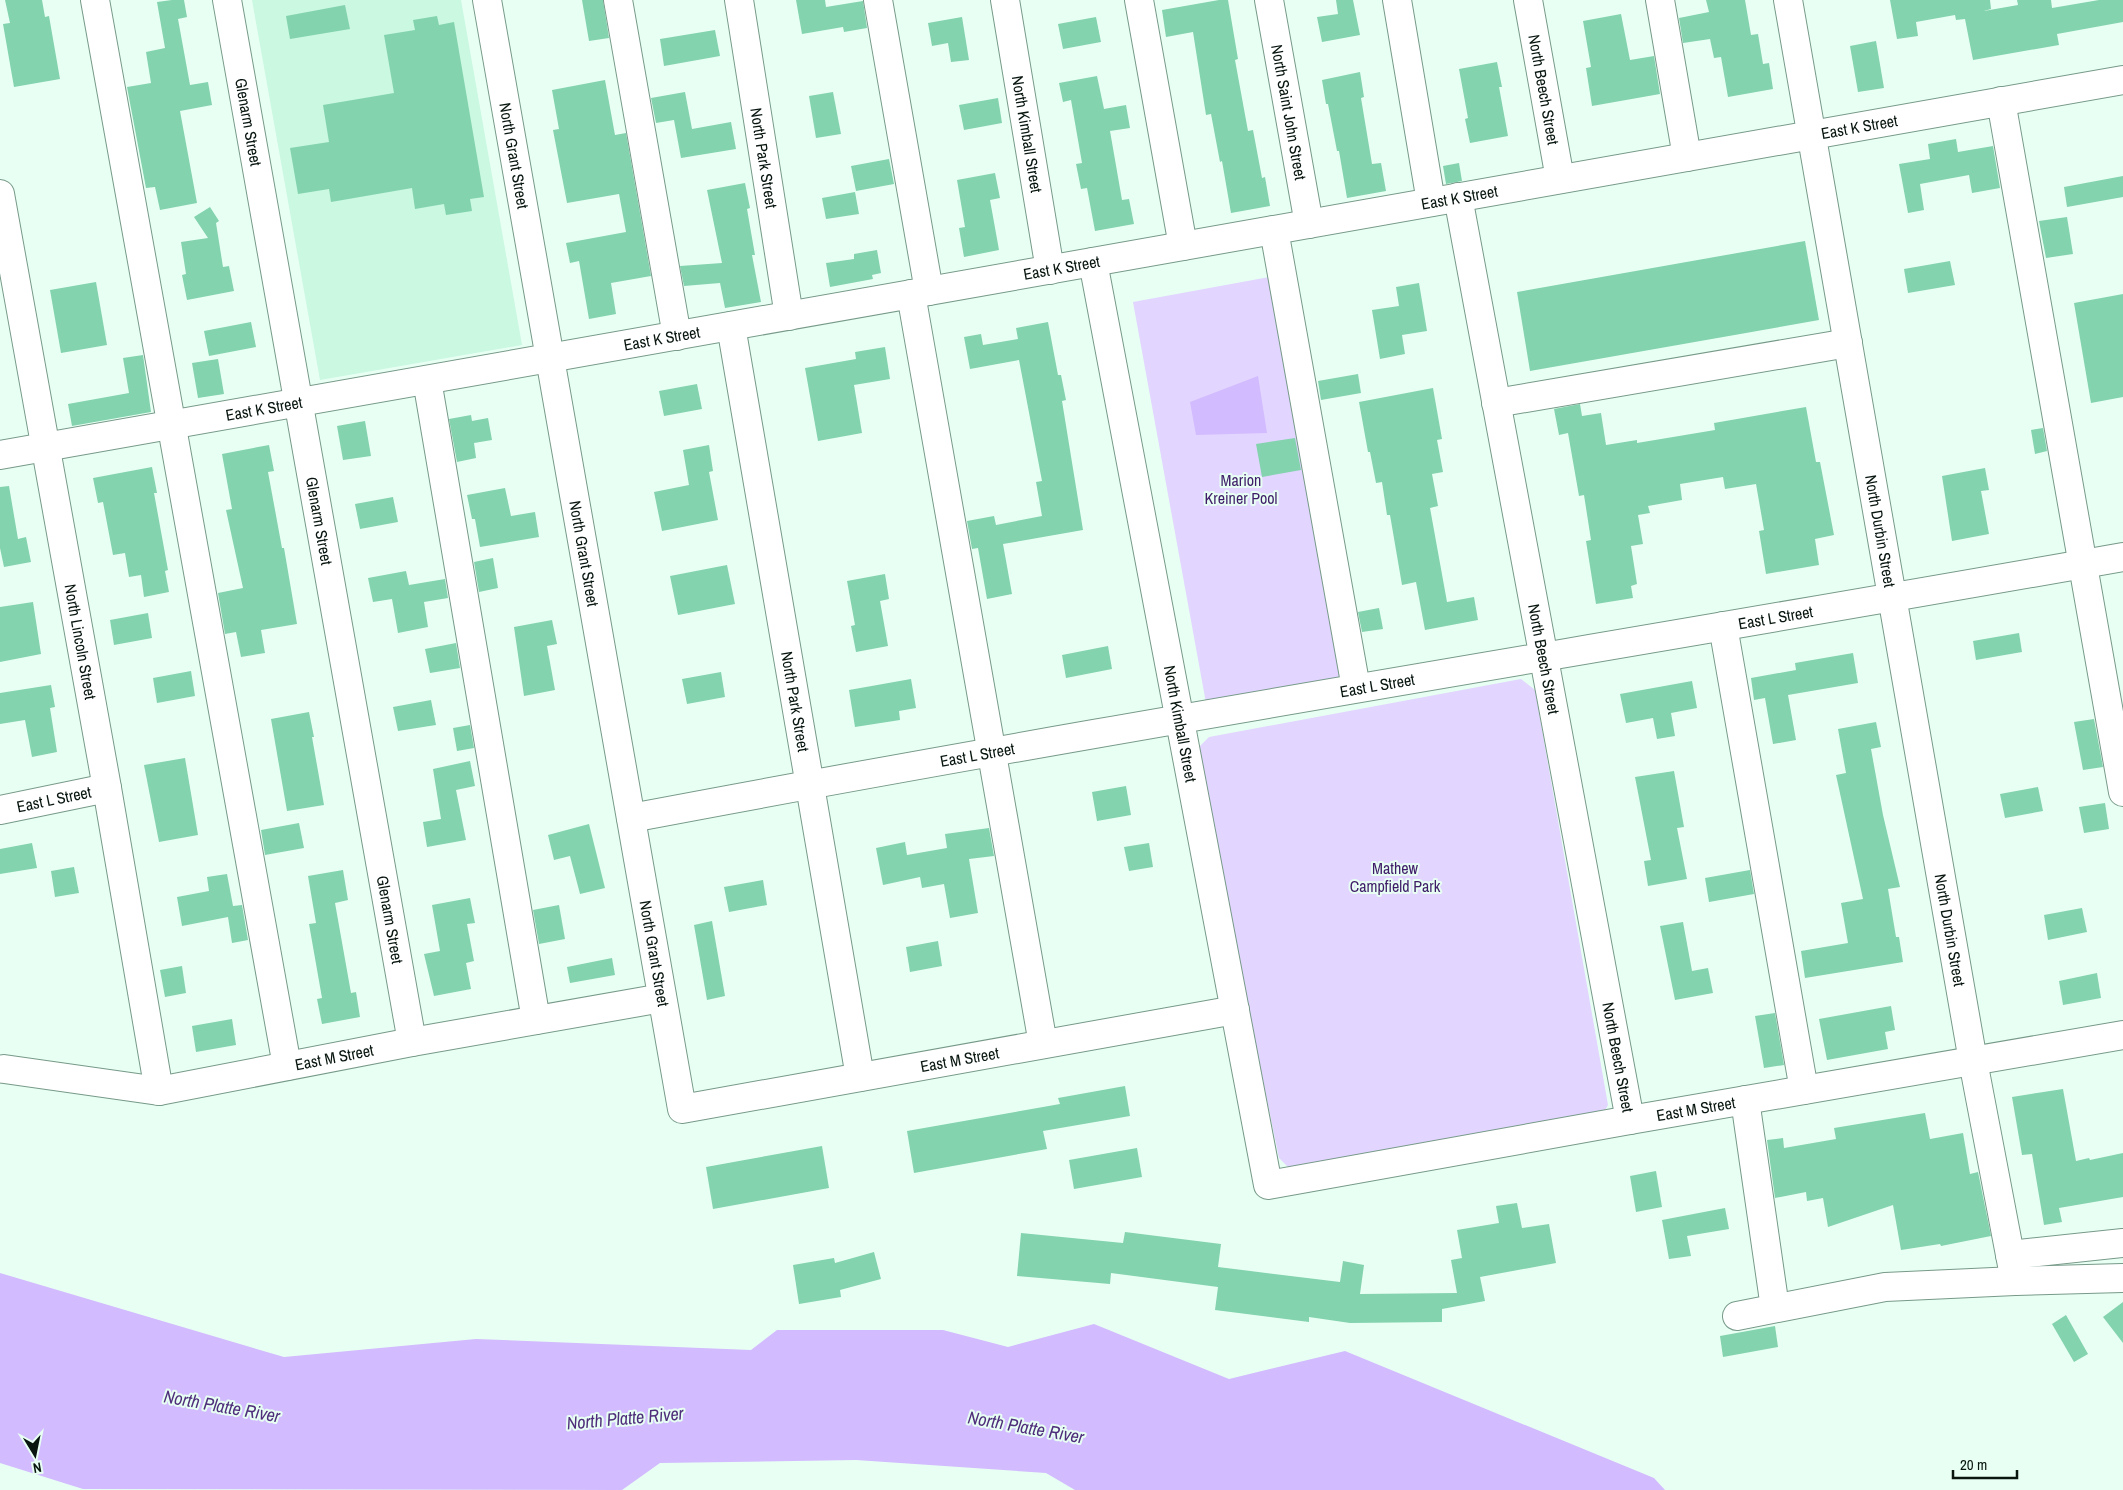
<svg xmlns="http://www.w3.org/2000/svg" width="2123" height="1490" font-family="'Archivo Narrow',sans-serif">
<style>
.built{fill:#caf8e1}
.green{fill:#e2d5ff}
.water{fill:#d2bbfe}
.building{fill:#83d3ae}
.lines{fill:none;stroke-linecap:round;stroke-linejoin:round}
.minor-casing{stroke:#779a89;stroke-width:30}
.minor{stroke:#fff;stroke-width:28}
.labels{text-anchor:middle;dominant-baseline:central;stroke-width:4;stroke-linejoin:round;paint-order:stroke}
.street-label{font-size:16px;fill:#08160f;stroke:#e8fff3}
.park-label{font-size:16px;fill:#3e1c68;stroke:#e8fff3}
.water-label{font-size:18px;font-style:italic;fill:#4f2e7b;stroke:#e8fff3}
</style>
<rect width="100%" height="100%" fill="#e8fff3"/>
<path class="built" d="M 252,0 L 461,0 L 522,345 L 320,380 Z"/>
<g class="green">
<path d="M 1275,276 L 1348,677 L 1206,703 L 1133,302 Z"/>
<path d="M 1521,679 L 1535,690 L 1608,1105 L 1603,1114 L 1290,1169 L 1279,1158 L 1195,751 L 1209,737 Z"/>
</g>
<g class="water">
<path d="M 1258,376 L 1267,433 L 1196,435 L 1190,402 Z"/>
<path d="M 0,1273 L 284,1357 L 476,1339 L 751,1350 L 777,1330 L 943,1330 L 1008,1347 L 1094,1324 L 1229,1379 L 1345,1351 L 1654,1478 L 1665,1490 L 1075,1490 L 1046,1473 L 856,1460 L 660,1463 L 622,1490 L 83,1489 L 0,1463 Z"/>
</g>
<g class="building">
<path d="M 5,0 L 42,0 L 45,17 L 49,16 L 60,79 L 14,87 L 3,24 L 10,23 Z"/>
<path d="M 172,0 L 184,0 L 187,17 L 178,19 L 190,85 L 208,82 L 212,105 L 180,111 L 197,203 L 160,210 L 155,187 L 146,188 L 127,87 L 151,83 L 146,52 L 165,48 L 157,2 Z"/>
<path d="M 582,0 L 603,0 L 609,38 L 589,41 Z"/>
<path d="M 796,0 L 825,0 L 826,7 L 863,1 L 867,28 L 844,32 L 843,27 L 802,34 Z"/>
<path d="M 1219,0 L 1228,0 L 1238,59 L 1235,60 L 1248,131 L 1253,130 L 1262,178 L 1265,177 L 1270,206 L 1231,213 L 1222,161 L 1220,162 L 1211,114 L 1206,115 L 1193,32 L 1166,37 L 1162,10 Z"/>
<path d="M 1336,0 L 1353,0 L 1360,35 L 1322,42 L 1317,17 L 1338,14 Z"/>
<path d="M 1706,0 L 1745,0 L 1751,35 L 1758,34 L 1763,64 L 1769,63 L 1773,89 L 1728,97 L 1721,57 L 1714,58 L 1710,39 L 1683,43 L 1679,18 L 1709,12 Z"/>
<path d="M 1890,0 L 1990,0 L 1991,9 L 1984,11 L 2018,5 L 2017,0 L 2051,0 L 2052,8 L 2099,0 L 2123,0 L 2123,22 L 2057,34 L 2059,45 L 1973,60 L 1965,19 L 1956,20 L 1955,15 L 1916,22 L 1918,36 L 1897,39 Z"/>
<path d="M 345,5 L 350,29 L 290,39 L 286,16 Z"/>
<path d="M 1621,14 L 1630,60 L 1654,56 L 1660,94 L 1592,106 L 1586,68 L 1591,67 L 1583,21 Z"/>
<path d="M 437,16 L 439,25 L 454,22 L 484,197 L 470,199 L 472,211 L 446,215 L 444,204 L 415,209 L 412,188 L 331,202 L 329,189 L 298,194 L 290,148 L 329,142 L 323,105 L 394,93 L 384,35 L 415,30 L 413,20 Z"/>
<path d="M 962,17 L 969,60 L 951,62 L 948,43 L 932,46 L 928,23 Z"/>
<path d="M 1096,17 L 1101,42 L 1063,49 L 1058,24 Z"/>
<path d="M 715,30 L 720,56 L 664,66 L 660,39 Z"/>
<path d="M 1876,41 L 1884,88 L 1858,92 L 1850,46 Z"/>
<path d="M 1497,62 L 1502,87 L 1499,87 L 1508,136 L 1470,143 L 1465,119 L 1468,118 L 1459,69 Z"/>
<path d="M 1360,72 L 1364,97 L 1361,98 L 1372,164 L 1381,163 L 1386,191 L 1347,198 L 1339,151 L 1337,151 L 1328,104 L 1326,104 L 1322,80 Z"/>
<path d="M 1097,76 L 1104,109 L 1126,105 L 1130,128 L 1110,131 L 1122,200 L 1129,199 L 1134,224 L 1095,231 L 1087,188 L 1081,189 L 1076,164 L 1082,163 L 1071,100 L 1063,102 L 1059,83 Z"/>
<path d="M 605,80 L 615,135 L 626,133 L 651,276 L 611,283 L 616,314 L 589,319 L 579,261 L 570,263 L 566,243 L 626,232 L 619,194 L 567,203 L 553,130 L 559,129 L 552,90 Z"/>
<path d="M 685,92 L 692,129 L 731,122 L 736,149 L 681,158 L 674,120 L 656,123 L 651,98 Z"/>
<path d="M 833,92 L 841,134 L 816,138 L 809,96 Z"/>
<path d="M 998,98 L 1002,123 L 964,130 L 959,105 Z"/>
<path d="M 1956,139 L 1958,152 L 1993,146 L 2000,188 L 1972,193 L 1969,175 L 1920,184 L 1924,210 L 1908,213 L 1899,164 L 1930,159 L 1928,144 Z"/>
<path d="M 889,159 L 894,184 L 856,191 L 851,166 Z"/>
<path d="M 1459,163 L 1462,181 L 1446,184 L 1443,166 Z"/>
<path d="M 995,173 L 1000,198 L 990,200 L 999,250 L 964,257 L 959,228 L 965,227 L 957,180 Z"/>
<path d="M 2123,176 L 2123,197 L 2067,207 L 2064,187 Z"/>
<path d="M 745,183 L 750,208 L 747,209 L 755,255 L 752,255 L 761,302 L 725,308 L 720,283 L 684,286 L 680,266 L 722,263 L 707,190 Z"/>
<path d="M 855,192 L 859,214 L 826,219 L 822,198 Z"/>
<path d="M 210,207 L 219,221 L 216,223 L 223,267 L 229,266 L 234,291 L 187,300 L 182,275 L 186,274 L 181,242 L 208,238 L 194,217 Z"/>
<path d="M 2067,217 L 2073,254 L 2046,258 L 2039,221 Z"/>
<path d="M 1805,241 L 1819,320 L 1530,371 L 1517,292 Z"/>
<path d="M 877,250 L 881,273 L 872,275 L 873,279 L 830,287 L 826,263 L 854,259 L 854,254 Z"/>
<path d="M 1950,261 L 1955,285 L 1908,293 L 1904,269 Z"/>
<path d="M 96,282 L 107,345 L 61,353 L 50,290 Z"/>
<path d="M 1419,283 L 1427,331 L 1402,335 L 1405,354 L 1380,359 L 1372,310 L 1399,306 L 1396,287 Z"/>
<path d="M 2123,294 L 2123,397 L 2091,403 L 2074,303 Z"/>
<path d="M 251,322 L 256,347 L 209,356 L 204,331 Z"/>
<path d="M 1048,322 L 1058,375 L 1061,375 L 1066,400 L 1062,401 L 1083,530 L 1003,544 L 1012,594 L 987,599 L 978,548 L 972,549 L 967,521 L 994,516 L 996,525 L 1042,516 L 1036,482 L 1042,481 L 1019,360 L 970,369 L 964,337 L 981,334 L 983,345 L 1018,339 L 1016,328 Z"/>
<path d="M 885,347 L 890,379 L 854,385 L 862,433 L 818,441 L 805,368 L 856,359 L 855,352 Z"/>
<path d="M 143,355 L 151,412 L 72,426 L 68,404 L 129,393 L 123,358 Z"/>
<path d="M 218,359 L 224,394 L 198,398 L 192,363 Z"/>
<path d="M 1358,374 L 1361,393 L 1321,400 L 1318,381 Z"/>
<path d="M 697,384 L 702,409 L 664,416 L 659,391 Z"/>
<path d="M 1433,388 L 1442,439 L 1437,440 L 1443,472 L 1432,474 L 1438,506 L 1430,508 L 1447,602 L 1474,597 L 1478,620 L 1425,630 L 1416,582 L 1402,585 L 1390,515 L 1387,515 L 1382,482 L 1376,483 L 1370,452 L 1368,452 L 1359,402 Z"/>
<path d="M 1580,404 L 1582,416 L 1601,413 L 1606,445 L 1637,440 L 1637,443 L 1715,430 L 1714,423 L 1806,407 L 1816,462 L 1820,462 L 1834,535 L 1815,539 L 1819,565 L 1766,574 L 1759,531 L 1764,530 L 1756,484 L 1725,489 L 1723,477 L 1680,484 L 1682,500 L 1648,506 L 1650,513 L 1638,515 L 1643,544 L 1631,546 L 1637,584 L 1631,586 L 1633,598 L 1596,604 L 1586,541 L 1591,540 L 1584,495 L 1579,496 L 1568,433 L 1559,435 L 1554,409 Z"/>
<path d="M 471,415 L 472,421 L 488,418 L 492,440 L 474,443 L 476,458 L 457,462 L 449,419 Z"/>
<path d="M 365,421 L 371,456 L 343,460 L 337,426 Z"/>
<path d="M 2043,428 L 2047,451 L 2035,454 L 2031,430 Z"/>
<path d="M 1295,438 L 1301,470 L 1262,477 L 1256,444 Z"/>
<path d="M 269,445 L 274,471 L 268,472 L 282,548 L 284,548 L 297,624 L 261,630 L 265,653 L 241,657 L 236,632 L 225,634 L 218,593 L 243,588 L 226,510 L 232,509 L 222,454 Z"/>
<path d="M 709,445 L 713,471 L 709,472 L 718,520 L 662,531 L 654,492 L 689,485 L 683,450 Z"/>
<path d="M 152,467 L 157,493 L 154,493 L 168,570 L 165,571 L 169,592 L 144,597 L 141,575 L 129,577 L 125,553 L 113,555 L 103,502 L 98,503 L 93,478 Z"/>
<path d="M 1985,468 L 1989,490 L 1981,491 L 1989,534 L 1952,541 L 1942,476 Z"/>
<path d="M 9,486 L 18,539 L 26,537 L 31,562 L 4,567 L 0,548 L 0,487 Z"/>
<path d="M 505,488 L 511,516 L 535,512 L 539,537 L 480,547 L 475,519 L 472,519 L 467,495 Z"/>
<path d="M 393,497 L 398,522 L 360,529 L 355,504 Z"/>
<path d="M 493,558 L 498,588 L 479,592 L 474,562 Z"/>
<path d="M 727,565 L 735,604 L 678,615 L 670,576 Z"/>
<path d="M 406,571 L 409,585 L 445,579 L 448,598 L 424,602 L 428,627 L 398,633 L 392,599 L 373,602 L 368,578 Z"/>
<path d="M 885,574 L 889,599 L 880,601 L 888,646 L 856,652 L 851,626 L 855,625 L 847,581 Z"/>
<path d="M 33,602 L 41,654 L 0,662 L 0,607 Z"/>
<path d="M 1379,608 L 1383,629 L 1362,632 L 1358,612 Z"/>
<path d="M 148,613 L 152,638 L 114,645 L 110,620 Z"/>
<path d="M 552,620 L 557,644 L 547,646 L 555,690 L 524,696 L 514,627 Z"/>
<path d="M 2019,633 L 2022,652 L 1976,660 L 1973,641 Z"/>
<path d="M 456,643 L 460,668 L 430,673 L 425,649 Z"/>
<path d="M 1108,646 L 1112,669 L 1066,678 L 1062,655 Z"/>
<path d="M 1853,653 L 1858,683 L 1788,695 L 1796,740 L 1773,744 L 1765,698 L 1754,700 L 1751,678 L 1796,670 L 1795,663 Z"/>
<path d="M 191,671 L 195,696 L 157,703 L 153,678 Z"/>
<path d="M 721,672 L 725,697 L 687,704 L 682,679 Z"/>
<path d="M 911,679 L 916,708 L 899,711 L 900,720 L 855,727 L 849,690 Z"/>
<path d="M 1692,681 L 1697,708 L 1671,713 L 1675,736 L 1657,739 L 1653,718 L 1626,723 L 1620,694 Z"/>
<path d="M 51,685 L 55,707 L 50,708 L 57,752 L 32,757 L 25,720 L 0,724 L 0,693 Z"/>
<path d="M 431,700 L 436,725 L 398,731 L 393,707 Z"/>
<path d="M 309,712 L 314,737 L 312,737 L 324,805 L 287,811 L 271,719 Z"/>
<path d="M 2094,719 L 2103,767 L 2083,770 L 2074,722 Z"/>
<path d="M 1876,722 L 1881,747 L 1871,749 L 1883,815 L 1900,887 L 1888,889 L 1896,937 L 1899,937 L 1903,962 L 1805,978 L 1801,951 L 1848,943 L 1841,903 L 1863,899 L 1836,775 L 1846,773 L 1838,729 Z"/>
<path d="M 470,725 L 474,748 L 457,751 L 453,728 Z"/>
<path d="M 185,758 L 198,835 L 159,842 L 144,765 Z"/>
<path d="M 470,761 L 475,786 L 456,790 L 466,840 L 427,847 L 423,822 L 441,819 L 433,769 Z"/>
<path d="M 1674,771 L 1684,827 L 1677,828 L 1687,879 L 1648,886 L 1644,861 L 1651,860 L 1635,777 Z"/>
<path d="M 1126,786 L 1131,815 L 1097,821 L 1092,792 Z"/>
<path d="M 2038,787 L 2043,811 L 2005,818 L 2000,794 Z"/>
<path d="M 2105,803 L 2109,829 L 2084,833 L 2079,807 Z"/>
<path d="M 299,823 L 304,848 L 265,855 L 261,830 Z"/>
<path d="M 589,824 L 605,888 L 580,894 L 570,856 L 554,860 L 548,835 Z"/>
<path d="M 989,828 L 994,856 L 969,859 L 978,913 L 950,918 L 944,884 L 922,888 L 920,877 L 883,885 L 876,848 L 905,842 L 907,855 L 947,848 L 945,834 Z"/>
<path d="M 32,843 L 37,868 L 0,874 L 0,849 Z"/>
<path d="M 1149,843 L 1153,867 L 1129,871 L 1124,847 Z"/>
<path d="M 74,867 L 79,893 L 55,897 L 51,871 Z"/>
<path d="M 343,870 L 348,900 L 335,903 L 351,993 L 356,992 L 360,1017 L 322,1024 L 317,999 L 322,998 L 309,924 L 316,923 L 308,876 Z"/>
<path d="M 1750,870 L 1754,894 L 1709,902 L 1705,878 Z"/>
<path d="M 227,874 L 233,906 L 242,905 L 248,940 L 232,943 L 228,917 L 182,926 L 177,897 L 209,891 L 207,877 Z"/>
<path d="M 763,880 L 767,905 L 729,912 L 724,887 Z"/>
<path d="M 470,898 L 475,923 L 467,924 L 474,961 L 466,963 L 471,989 L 434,996 L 424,954 L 440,951 L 432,905 Z"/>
<path d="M 559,905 L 565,939 L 539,944 L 533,910 Z"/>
<path d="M 2082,908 L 2087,932 L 2048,940 L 2044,915 Z"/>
<path d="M 712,921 L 725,996 L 707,1000 L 694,925 Z"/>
<path d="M 1683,922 L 1692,971 L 1708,968 L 1713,993 L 1675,1000 L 1660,926 Z"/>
<path d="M 938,941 L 942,966 L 910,972 L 906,947 Z"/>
<path d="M 612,958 L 615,975 L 570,983 L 567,967 Z"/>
<path d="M 182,966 L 186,993 L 165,997 L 160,970 Z"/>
<path d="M 2097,973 L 2101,998 L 2063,1005 L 2059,981 Z"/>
<path d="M 1891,1006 L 1895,1030 L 1885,1032 L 1888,1049 L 1827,1060 L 1819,1019 Z"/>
<path d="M 1775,1013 L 1784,1065 L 1764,1068 L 1755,1016 Z"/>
<path d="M 232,1019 L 236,1045 L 196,1052 L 192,1026 Z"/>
<path d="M 1125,1086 L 1130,1116 L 1043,1131 L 1047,1149 L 914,1173 L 907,1131 L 1060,1104 L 1058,1098 Z"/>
<path d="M 2063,1089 L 2076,1161 L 2089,1158 L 2090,1160 L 2123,1153 L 2123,1197 L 2059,1208 L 2062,1222 L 2044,1225 L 2032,1154 L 2022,1155 L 2012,1097 Z"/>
<path d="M 1925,1113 L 1930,1139 L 1963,1133 L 1970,1174 L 1978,1172 L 1991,1236 L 1941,1246 L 1940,1244 L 1901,1250 L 1893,1205 L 1828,1227 L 1823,1198 L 1807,1201 L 1806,1192 L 1775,1198 L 1767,1140 L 1783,1138 L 1784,1148 L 1836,1139 L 1834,1128 Z"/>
<path d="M 822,1146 L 829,1188 L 713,1209 L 706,1167 Z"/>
<path d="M 1137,1148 L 1142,1177 L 1074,1189 L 1069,1160 Z"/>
<path d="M 1656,1171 L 1662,1207 L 1636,1212 L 1630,1176 Z"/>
<path d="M 1517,1203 L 1522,1228 L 1549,1224 L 1556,1263 L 1480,1277 L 1485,1301 L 1442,1309 L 1442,1322 L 1350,1323 L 1309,1317 L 1309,1322 L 1215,1310 L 1218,1287 L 1111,1273 L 1110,1284 L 1017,1276 L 1021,1233 L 1123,1243 L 1125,1232 L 1221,1244 L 1218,1267 L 1340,1282 L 1343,1261 L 1364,1265 L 1360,1294 L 1457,1293 L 1451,1260 L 1462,1258 L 1457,1230 L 1499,1223 L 1496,1206 Z"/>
<path d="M 1725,1208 L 1729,1229 L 1687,1236 L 1691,1256 L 1669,1259 L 1662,1220 Z"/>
<path d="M 874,1252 L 881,1279 L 840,1290 L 841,1297 L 799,1304 L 793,1265 L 834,1258 L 835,1263 Z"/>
<path d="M 2123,1302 L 2123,1343 L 2103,1317 Z"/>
<path d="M 2066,1315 L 2088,1354 L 2074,1362 L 2052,1324 Z"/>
<path d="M 1775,1326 L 1778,1347 L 1723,1357 L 1720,1336 Z"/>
</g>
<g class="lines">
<g class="minor-casing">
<g id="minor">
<path d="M 95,0 L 287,1066"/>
<path id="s1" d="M 227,0 L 412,1042"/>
<path id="s2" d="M 487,0 L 682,1109 L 1235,1010"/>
<path d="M 618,0 L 677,336"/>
<path id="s3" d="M 739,0 L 789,316"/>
<path d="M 878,0 L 929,291"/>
<path id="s4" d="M 1005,0 L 1050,270"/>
<path d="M 1139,0 L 1183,246"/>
<path id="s5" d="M 1269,0 L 1309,224"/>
<path d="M 1397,0 L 1431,202"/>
<path id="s6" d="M 1528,0 L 1560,179"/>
<path d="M 1660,0 L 1687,157"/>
<path id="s7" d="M 1788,0 L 1973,1061 L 2015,1281 L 2123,1278"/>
<path d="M 2001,101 L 2123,792"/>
<path id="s8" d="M 0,194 L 107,788 L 159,1091"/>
<path id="s9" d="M 1458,197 L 1630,1120"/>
<path d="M 1274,230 L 1356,688"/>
<path id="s10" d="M 1093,262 L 1268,1185 L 1630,1120 L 2123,1035"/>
<path d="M 911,294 L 1043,1044"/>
<path id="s11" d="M 731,326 L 860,1077"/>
<path d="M 427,380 L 536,1020"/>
<path d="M 1496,403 L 1848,343"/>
<path id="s12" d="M 0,455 L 2123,80"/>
<path d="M 1723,626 L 1804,1090"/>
<path id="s13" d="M 0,810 L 107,788"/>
<path id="s14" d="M 631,818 C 1127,724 1626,645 2123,557"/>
<path id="s15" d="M 4,1069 L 159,1091 L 412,1042 L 662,998"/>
<path d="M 1745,1100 L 1775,1308"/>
<path d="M 2010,1255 L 2123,1243"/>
<path d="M 1737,1316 L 1885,1287 L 2015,1281"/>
</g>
</g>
<use href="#minor" class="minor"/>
</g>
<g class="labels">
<g class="street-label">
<text stroke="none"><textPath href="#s6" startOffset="91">North Beech Street</textPath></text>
<text stroke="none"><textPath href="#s5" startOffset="114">North Saint John Street</textPath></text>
<text stroke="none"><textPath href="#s1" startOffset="124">Glenarm Street</textPath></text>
<text stroke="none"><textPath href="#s12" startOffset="1888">East K Street</textPath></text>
<text stroke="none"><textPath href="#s4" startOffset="136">North Kimball Street</textPath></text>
<text stroke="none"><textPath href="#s2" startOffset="158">North Grant Street</textPath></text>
<text stroke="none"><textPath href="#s3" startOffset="160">North Park Street</textPath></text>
<text stroke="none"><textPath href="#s12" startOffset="1482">East K Street</textPath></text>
<text stroke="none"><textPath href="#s12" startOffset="1078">East K Street</textPath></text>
<text stroke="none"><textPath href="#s12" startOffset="672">East K Street</textPath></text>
<text stroke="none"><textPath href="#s12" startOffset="268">East K Street</textPath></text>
<text stroke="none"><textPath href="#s1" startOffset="529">Glenarm Street</textPath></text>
<text stroke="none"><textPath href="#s7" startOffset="539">North Durbin Street</textPath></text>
<text stroke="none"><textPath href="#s2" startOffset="562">North Grant Street</textPath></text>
<text stroke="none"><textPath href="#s14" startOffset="1162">East L Street</textPath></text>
<text stroke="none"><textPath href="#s8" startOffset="455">North Lincoln Street</textPath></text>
<text stroke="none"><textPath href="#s9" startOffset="470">North Beech Street</textPath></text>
<text stroke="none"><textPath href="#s14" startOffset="758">East L Street</textPath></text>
<text stroke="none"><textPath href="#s11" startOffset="381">North Park Street</textPath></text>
<text stroke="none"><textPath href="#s10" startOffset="470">North Kimball Street</textPath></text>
<text stroke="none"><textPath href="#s14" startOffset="352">East L Street</textPath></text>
<text stroke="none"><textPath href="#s13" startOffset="55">East L Street</textPath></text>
<text stroke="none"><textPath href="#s1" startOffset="934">Glenarm Street</textPath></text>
<text stroke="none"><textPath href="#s7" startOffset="944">North Durbin Street</textPath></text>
<text stroke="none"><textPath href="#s2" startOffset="968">North Grant Street</textPath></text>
<text stroke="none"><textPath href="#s15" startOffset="335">East M Street</textPath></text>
<text stroke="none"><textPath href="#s9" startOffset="875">North Beech Street</textPath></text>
<text stroke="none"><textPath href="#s2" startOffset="1408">East M Street</textPath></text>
<text stroke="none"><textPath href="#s10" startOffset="1374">East M Street</textPath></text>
</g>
<g class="park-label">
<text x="1241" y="480">Marion<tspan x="1241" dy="18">Kreiner Pool</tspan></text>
<text x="1395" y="868">Mathew<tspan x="1395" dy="18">Campfield Park</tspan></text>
</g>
<g class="water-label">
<text transform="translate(222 1406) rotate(10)">North Platte River</text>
<text transform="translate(625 1418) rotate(-5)">North Platte River</text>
<text transform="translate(1026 1427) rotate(10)">North Platte River</text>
</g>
</g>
<g transform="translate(35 1455) rotate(170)" stroke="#e8fff3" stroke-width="4" paint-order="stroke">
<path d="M0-4L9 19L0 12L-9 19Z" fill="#08160f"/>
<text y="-8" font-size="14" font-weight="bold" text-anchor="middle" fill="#08160f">N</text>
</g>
<path d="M1953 1470v8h64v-8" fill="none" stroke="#08160f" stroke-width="2.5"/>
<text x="1960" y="1470" font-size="15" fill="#08160f" stroke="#e8fff3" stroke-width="4" paint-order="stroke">20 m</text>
</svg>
